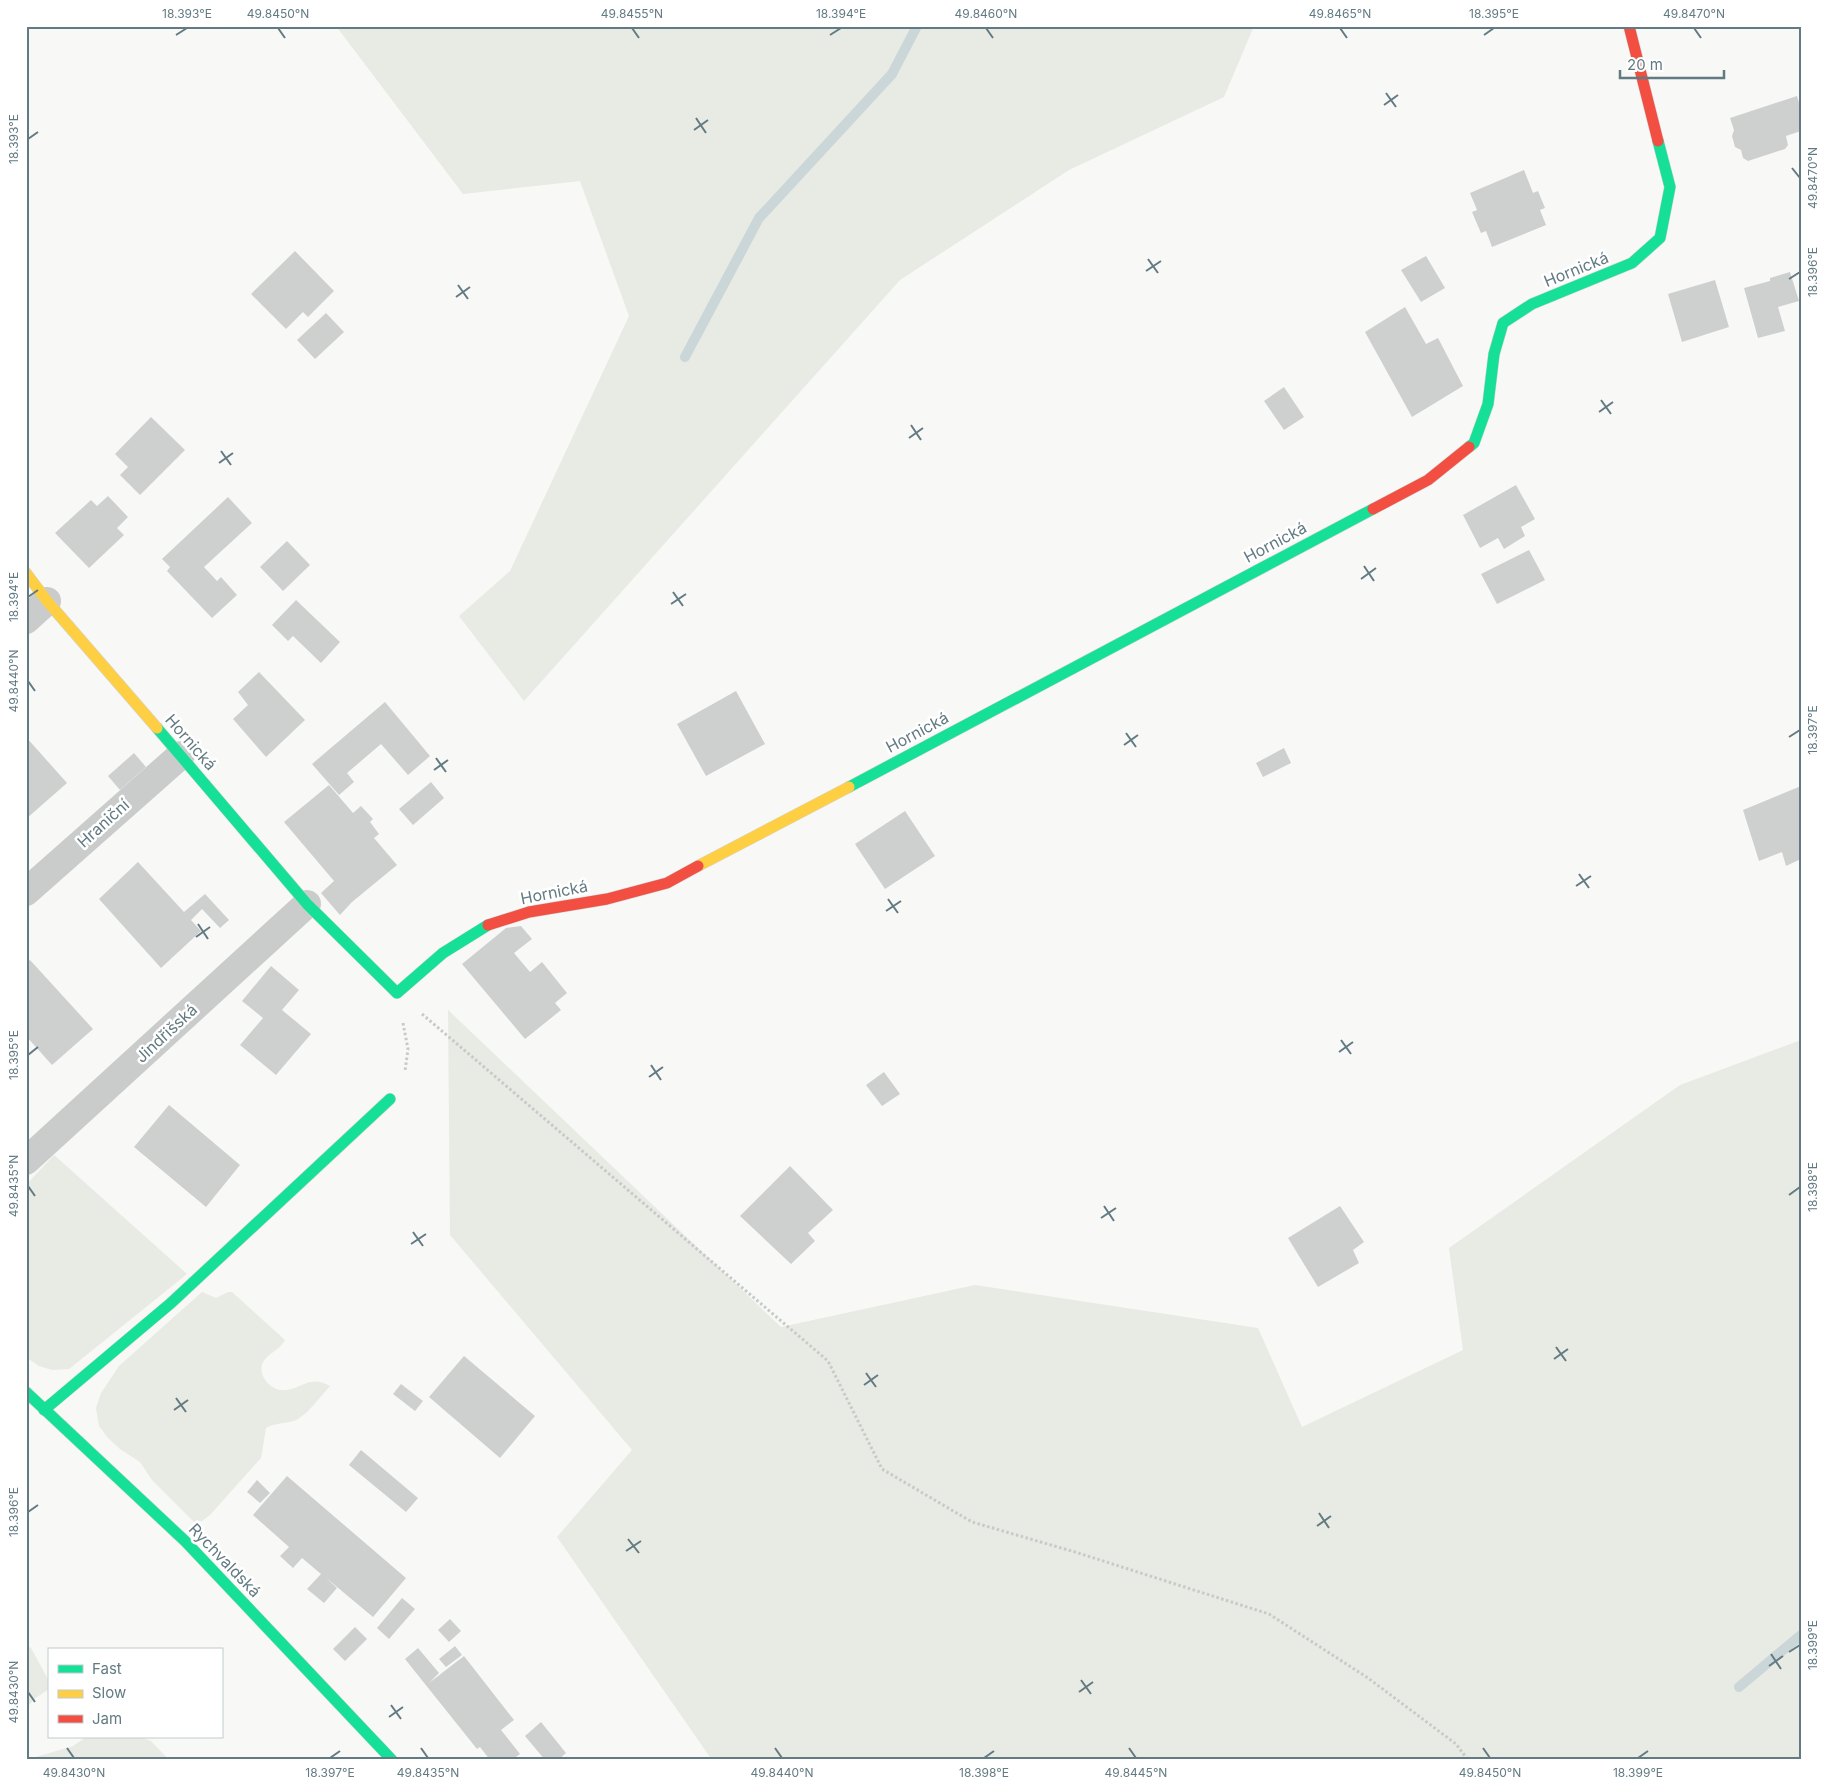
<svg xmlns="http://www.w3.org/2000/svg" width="1827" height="1786" font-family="Inter,sans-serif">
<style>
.green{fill:#e8eae4}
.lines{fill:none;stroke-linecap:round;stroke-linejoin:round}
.stream{stroke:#cad6d7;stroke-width:10}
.building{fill:#ced0d0}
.fast-casing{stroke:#d3d5d5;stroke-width:12}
.slow-casing{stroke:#d3d5d5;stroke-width:12}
.jam-casing{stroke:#d3d5d5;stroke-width:12}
.path{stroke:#c8caca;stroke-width:3;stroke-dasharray:2.5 2.5;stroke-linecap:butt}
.street{stroke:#cacccc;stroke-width:28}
.fast{stroke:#16e098;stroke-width:11}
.slow{stroke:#ffcf43;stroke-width:11}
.jam{stroke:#f24e42;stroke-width:11}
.ticks{fill:none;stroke:#627a82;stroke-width:2}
.labels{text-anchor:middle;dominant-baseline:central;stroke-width:5;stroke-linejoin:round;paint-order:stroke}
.street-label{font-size:16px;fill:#627a82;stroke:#fff}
.neatline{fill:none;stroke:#627a82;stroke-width:2}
.ticks-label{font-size:12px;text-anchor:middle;fill:#627a82}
</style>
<rect width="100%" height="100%" fill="#f8f8f7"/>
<g class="green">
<path d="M 336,26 L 1254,26 L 1224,97 L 1069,170 L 900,280 L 524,701 L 459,616 L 510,571 L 629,316 L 580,181 L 463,194 Z"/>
<path d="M 448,1010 L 781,1327 L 975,1285 L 1258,1328 L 1302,1427 L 1463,1350 L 1449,1248 L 1680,1085 L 1801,1040 L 1801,1760 L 712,1760 L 557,1537 L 632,1450 L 450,1235 Z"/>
<path d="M 54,1155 L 187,1274 L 69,1369 L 52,1370 L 39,1366 L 26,1357 L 26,1185 Z"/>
<path d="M 202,1292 L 216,1298 L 228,1292 L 232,1292 L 285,1340 C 280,1350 268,1353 263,1362 C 257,1374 269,1389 281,1390 C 300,1392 308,1373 330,1386 C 321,1396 307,1415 296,1420 C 288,1424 276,1422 266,1428 L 261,1458 L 210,1515 L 202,1521 L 194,1522 L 152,1480 L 140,1462 L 120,1449 L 108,1438 L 99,1426 L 96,1408 L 101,1393 L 119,1366 Z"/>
<path d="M 26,1645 L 31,1648 L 49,1681 L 49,1689 L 34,1699 L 26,1709 Z"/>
<path d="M 86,1737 L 141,1737 L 151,1741 L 169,1760 L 26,1760 L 73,1746 Z"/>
</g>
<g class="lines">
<g class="stream">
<path d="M 685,357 L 759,218 L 892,74 L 917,26"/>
<path d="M 1739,1687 L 1801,1635"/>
</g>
</g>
<g class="building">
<path d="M 1797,96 L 1801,109 L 1801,131 L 1786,136 L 1788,145 L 1785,149 L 1748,161 L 1743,158 L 1741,150 L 1735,147 L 1732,136 L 1734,130 L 1730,118 Z"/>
<path d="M 1524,170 L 1533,193 L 1538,191 L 1545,208 L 1540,210 L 1546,225 L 1492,247 L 1486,231 L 1481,233 L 1472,212 L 1477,210 L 1470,193 Z"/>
<path d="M 295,251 L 334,291 L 308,317 L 303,312 L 286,329 L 251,294 Z"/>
<path d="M 1426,256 L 1445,288 L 1421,302 L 1401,270 Z"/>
<path d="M 1790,272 L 1799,301 L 1778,307 L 1785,331 L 1758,338 L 1744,288 L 1770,281 L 1770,278 Z"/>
<path d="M 1715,280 L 1729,327 L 1682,342 L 1668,294 Z"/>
<path d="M 1405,307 L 1426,344 L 1438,338 L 1463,386 L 1412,417 L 1365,332 Z"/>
<path d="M 326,313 L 344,332 L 315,359 L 297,340 Z"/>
<path d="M 1284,387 L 1304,417 L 1284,430 L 1264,401 Z"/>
<path d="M 151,417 L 185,450 L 140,495 L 120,475 L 128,467 L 115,454 Z"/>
<path d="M 1516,485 L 1535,519 L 1521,527 L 1525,536 L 1504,549 L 1498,538 L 1480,548 L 1463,515 Z"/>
<path d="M 108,496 L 128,517 L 117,528 L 124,535 L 89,568 L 55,533 L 91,500 L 97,506 Z"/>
<path d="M 228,497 L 252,523 L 204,567 L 217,581 L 221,577 L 237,595 L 212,618 L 167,571 L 170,567 L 162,559 Z"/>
<path d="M 287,541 L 310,565 L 283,591 L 260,567 Z"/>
<path d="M 1529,550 L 1545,580 L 1497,604 L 1481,574 Z"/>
<path d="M 296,600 L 340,642 L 321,663 L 293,636 L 288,641 L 272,625 Z"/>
<path d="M 259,672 L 305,720 L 266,757 L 233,719 L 248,705 L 238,692 Z"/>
<path d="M 736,691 L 765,744 L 706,776 L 677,724 Z"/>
<path d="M 385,702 L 430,756 L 408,775 L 381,744 L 347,773 L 354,782 L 339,795 L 312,764 Z"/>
<path d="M 26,737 L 67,783 L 26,819 Z"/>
<path d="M 1284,748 L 1291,763 L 1263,777 L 1256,763 Z"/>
<path d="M 134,753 L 146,767 L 120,790 L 108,776 Z"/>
<path d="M 431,782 L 444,798 L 413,825 L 399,809 Z"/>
<path d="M 329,785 L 353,813 L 361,806 L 373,819 L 370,822 L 379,834 L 374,838 L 397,865 L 352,902 L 340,915 L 321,893 L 334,881 L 284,822 Z"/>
<path d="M 1801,786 L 1801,859 L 1786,866 L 1782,852 L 1759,861 L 1743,810 Z"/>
<path d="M 905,811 L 935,856 L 885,889 L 855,844 Z"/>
<path d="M 138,862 L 184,912 L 205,894 L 229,920 L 220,928 L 202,909 L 191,920 L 201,931 L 161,968 L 99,899 Z"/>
<path d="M 521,926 L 532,939 L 514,953 L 530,972 L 542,962 L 567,993 L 555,1003 L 561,1010 L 525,1039 L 462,964 L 506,928 Z"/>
<path d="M 30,960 L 93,1029 L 52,1065 L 26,1036 L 26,963 Z"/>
<path d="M 271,966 L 299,990 L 282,1010 L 311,1034 L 276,1075 L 240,1045 L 263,1018 L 242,1001 Z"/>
<path d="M 884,1072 L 900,1094 L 882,1106 L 866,1085 Z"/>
<path d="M 169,1105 L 240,1165 L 206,1207 L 134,1147 Z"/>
<path d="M 790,1166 L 833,1210 L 808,1233 L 815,1241 L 791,1264 L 740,1216 Z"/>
<path d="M 1340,1206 L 1364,1242 L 1353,1250 L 1359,1263 L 1318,1287 L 1288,1238 Z"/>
<path d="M 464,1356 L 535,1416 L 500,1458 L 429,1397 Z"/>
<path d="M 401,1384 L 423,1401 L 415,1411 L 393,1394 Z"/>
<path d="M 361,1450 L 418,1498 L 406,1512 L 349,1465 Z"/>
<path d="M 287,1476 L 406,1578 L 373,1617 L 325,1577 L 337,1588 L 324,1603 L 307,1589 L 321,1574 L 302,1558 L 293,1568 L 280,1556 L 289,1547 L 253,1515 Z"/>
<path d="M 257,1480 L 270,1493 L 260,1503 L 247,1492 Z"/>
<path d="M 402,1598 L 415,1609 L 389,1639 L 377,1628 Z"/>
<path d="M 450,1619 L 461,1631 L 449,1642 L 438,1630 Z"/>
<path d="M 355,1627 L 367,1639 L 345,1661 L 333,1649 Z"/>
<path d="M 455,1646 L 462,1655 L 446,1667 L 439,1659 Z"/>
<path d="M 418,1648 L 439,1673 L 429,1683 L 464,1656 L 514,1720 L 501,1730 L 520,1754 L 512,1760 L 490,1760 L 480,1747 L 477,1749 L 405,1659 Z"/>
<path d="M 541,1722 L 566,1753 L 558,1760 L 545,1760 L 525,1736 Z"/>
</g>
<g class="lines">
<g class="fast-casing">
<g id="fast">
<path d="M 1469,447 L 1474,443 L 1488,404 L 1494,354 L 1503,323 L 1532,304 L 1632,263 L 1660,238 L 1670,187 L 1658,141"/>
<path d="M 157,728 L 307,904 L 397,993 L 443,953 L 488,925"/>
<path d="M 849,787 L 1373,509"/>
<path d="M 26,1392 L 185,1541 L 392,1760"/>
<path d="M 44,1410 L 171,1303 L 390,1099"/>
</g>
</g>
<g class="slow-casing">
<g id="slow">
<path d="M 26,573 L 47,601 L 157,728"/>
<path d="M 698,866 L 849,787"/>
</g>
</g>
<g class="jam-casing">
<g id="jam">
<path d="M 1629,26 L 1658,141"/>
<path d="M 1373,509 L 1428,480 L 1469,447"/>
<path d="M 488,925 L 529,912 L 607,899 L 667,883 L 698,866"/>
</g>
</g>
<g class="path">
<path d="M 422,1014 L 828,1361 L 882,1469 L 972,1522 L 1075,1552 L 1269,1614 L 1368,1678 L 1456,1744 L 1468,1760"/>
<path d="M 403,1023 L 408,1049 L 405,1071"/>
</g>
<g class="street">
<path d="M 26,620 L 47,601"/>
<path d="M 26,892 L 181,755"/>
<path d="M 26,1161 L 307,904"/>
</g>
<use href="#fast" class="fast"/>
<use href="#slow" class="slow"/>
<use href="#jam" class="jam"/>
</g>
<path class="ticks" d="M 278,28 L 285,38M 632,28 L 639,38M 986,28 L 993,38M 1340,28 L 1347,38M 1694,28 L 1701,38M 176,35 L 187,28M 830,35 L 841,28M 1484,35 L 1494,28M 1386,93 L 1396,107M 1384,105 L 1398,95M 696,118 L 706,133M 694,130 L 708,120M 28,139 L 38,132M 1792,168 L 1800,178M 1148,259 L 1158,273M 1146,271 L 1161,261M 1789,279 L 1800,272M 458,285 L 468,299M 456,297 L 470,287M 1601,400 L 1611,414M 1599,412 L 1613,402M 911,425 L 921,440M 909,438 L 923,428M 221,451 L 231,465M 219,463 L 233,453M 1364,566 L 1374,581M 1361,579 L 1376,568M 673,592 L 683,606M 28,597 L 38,590M 671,604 L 686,594M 28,681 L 35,691M 1126,733 L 1136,747M 1789,737 L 1800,730M 1124,745 L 1138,735M 436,758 L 446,772M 434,770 L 448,760M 1579,874 L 1589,888M 1576,886 L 1591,876M 888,899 L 898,913M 886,911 L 901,901M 198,924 L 208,939M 196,937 L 210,927M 1341,1040 L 1351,1054M 1339,1052 L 1353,1042M 28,1055 L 38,1047M 651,1065 L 661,1080M 649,1077 L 663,1067M 28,1186 L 35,1196M 1789,1195 L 1800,1187M 1104,1206 L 1114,1221M 1101,1218 L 1116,1208M 413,1232 L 423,1246M 411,1244 L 426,1234M 1556,1347 L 1566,1361M 1554,1359 L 1568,1349M 866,1373 L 876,1387M 864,1385 L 878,1375M 176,1398 L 186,1412M 174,1410 L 188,1400M 28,1512 L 38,1505M 1319,1513 L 1329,1528M 1317,1526 L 1331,1516M 628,1539 L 639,1553M 626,1551 L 641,1541M 1789,1652 L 1800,1645M 1771,1654 L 1781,1669M 1769,1666 L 1783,1656M 1081,1680 L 1091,1694M 28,1692 L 35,1702M 1079,1692 L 1093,1682M 391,1705 L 401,1719M 389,1717 L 403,1707M 67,1748 L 74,1758M 421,1748 L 428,1758M 775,1748 L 782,1758M 1129,1748 L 1136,1758M 1483,1748 L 1490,1758M 330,1758 L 340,1751M 984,1758 L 994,1751M 1638,1758 L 1648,1751"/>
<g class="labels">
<g class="street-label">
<text transform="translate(1576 269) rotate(-22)">Hornická</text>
<text transform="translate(1275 542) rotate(-28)">Hornická</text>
<text transform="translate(917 732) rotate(-28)">Hornická</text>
<text transform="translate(191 742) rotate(49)">Hornická</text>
<text transform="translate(103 823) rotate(-42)">Hraniční</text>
<text transform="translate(554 892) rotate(-11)">Hornická</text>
<text transform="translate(166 1033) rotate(-43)">Jindřišská</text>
<text transform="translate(225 1560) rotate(46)">Rychvaldská</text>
</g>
</g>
<rect width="1827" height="1786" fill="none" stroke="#ffffff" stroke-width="55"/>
<rect x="48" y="1648" width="175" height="90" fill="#ffffff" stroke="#c0cacd"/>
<rect x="58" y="1665" width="25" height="8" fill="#16e098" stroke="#c0cacd"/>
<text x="92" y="1674" font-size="15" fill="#627a82">Fast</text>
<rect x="58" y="1690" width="25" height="8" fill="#ffcf43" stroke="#c0cacd"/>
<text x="92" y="1698" font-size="15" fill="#627a82">Slow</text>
<rect x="58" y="1715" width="25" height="8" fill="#f24e42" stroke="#c0cacd"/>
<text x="92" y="1724" font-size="15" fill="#627a82">Jam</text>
<path d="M1620 70v8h104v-8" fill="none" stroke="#627a82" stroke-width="2.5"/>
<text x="1627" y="70" font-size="15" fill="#627a82" stroke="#ffffff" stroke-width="4" paint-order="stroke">20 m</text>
<rect x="28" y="28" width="1772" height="1730" class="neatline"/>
<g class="ticks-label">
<text x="187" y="18">18.393°E</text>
<text x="278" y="18">49.8450°N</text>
<text x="632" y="18">49.8455°N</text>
<text x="841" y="18">18.394°E</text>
<text x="986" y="18">49.8460°N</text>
<text x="1340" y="18">49.8465°N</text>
<text x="1494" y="18">18.395°E</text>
<text x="1694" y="18">49.8470°N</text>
<text transform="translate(14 139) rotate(-90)" y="4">18.393°E</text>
<text transform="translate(1813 178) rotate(-90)" y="4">49.8470°N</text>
<text transform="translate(1813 272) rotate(-90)" y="4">18.396°E</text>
<text transform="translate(14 597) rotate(-90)" y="4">18.394°E</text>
<text transform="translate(14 681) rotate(-90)" y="4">49.8440°N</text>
<text transform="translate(1813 730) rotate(-90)" y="4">18.397°E</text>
<text transform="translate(14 1055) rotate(-90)" y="4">18.395°E</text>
<text transform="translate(14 1186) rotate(-90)" y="4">49.8435°N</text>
<text transform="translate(1813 1187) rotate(-90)" y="4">18.398°E</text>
<text transform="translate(14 1512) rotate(-90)" y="4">18.396°E</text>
<text transform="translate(1813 1645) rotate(-90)" y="4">18.399°E</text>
<text transform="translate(14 1692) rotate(-90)" y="4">49.8430°N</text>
<text x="74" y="1777">49.8430°N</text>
<text x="330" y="1777">18.397°E</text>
<text x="428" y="1777">49.8435°N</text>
<text x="782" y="1777">49.8440°N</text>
<text x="984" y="1777">18.398°E</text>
<text x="1136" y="1777">49.8445°N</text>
<text x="1490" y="1777">49.8450°N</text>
<text x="1638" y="1777">18.399°E</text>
</g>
</svg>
